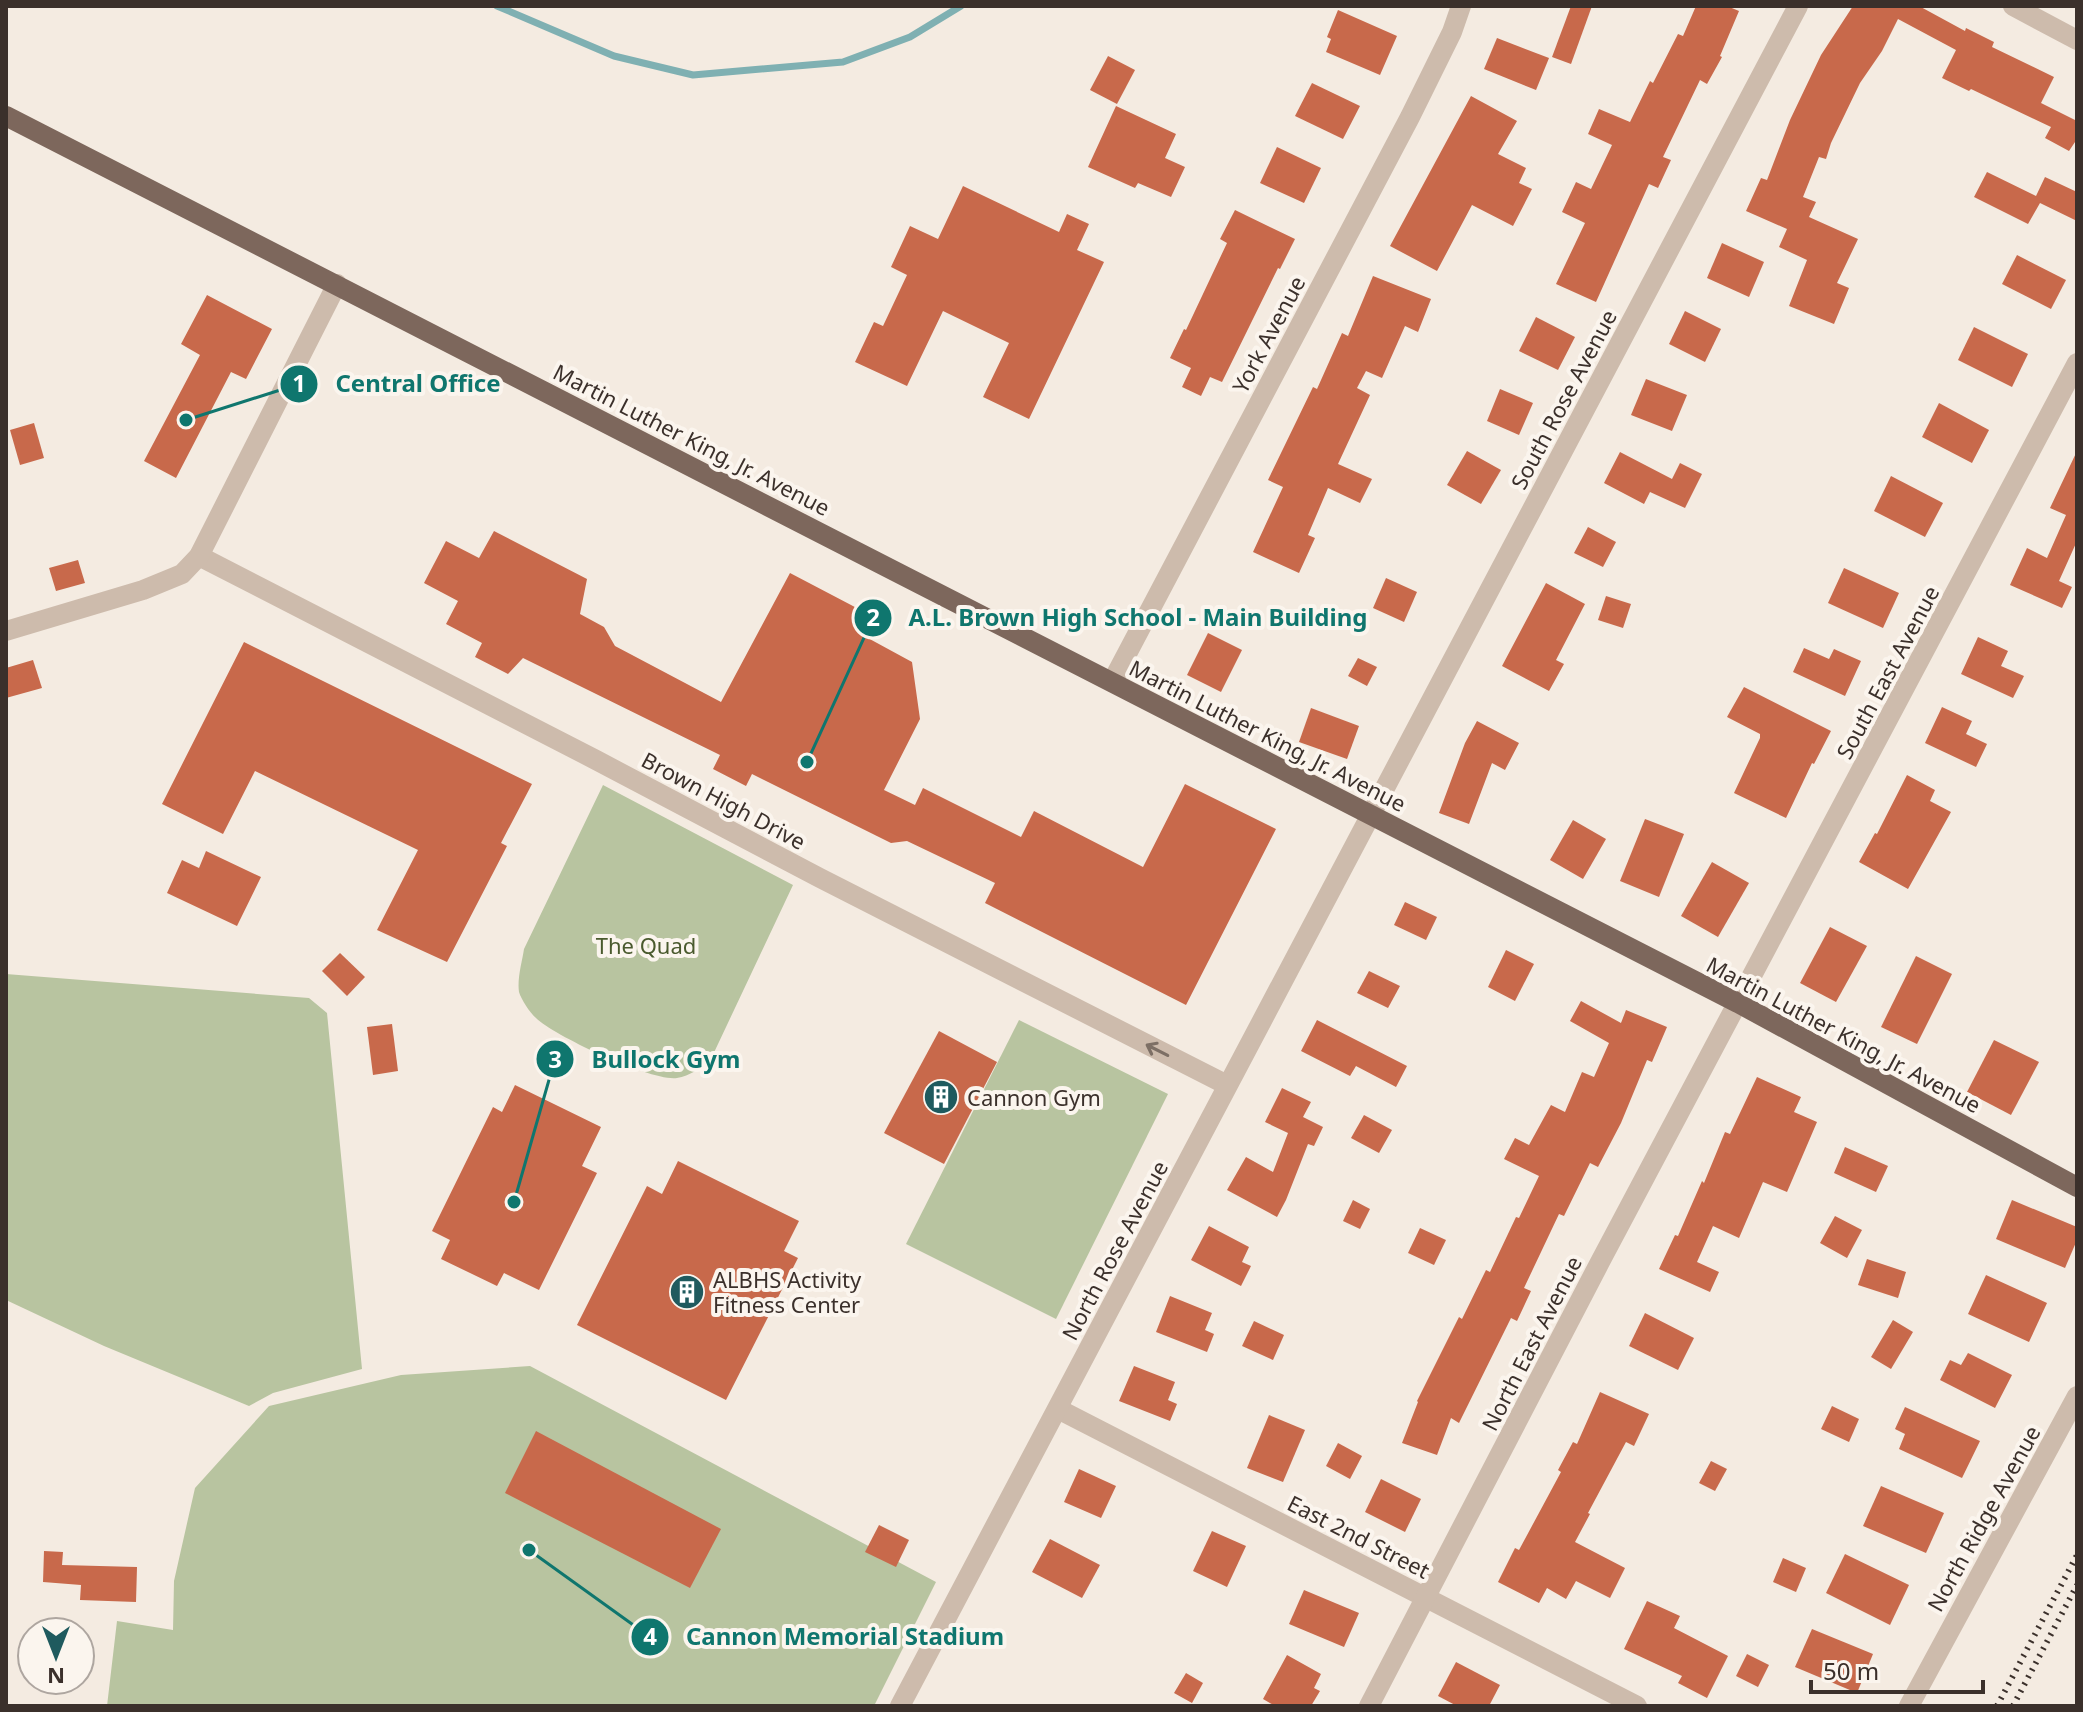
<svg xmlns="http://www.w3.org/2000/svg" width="2083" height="1712" font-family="'Noto Sans',sans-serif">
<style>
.green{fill:#b8c4a0}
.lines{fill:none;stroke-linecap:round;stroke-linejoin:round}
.stream{stroke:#7fb0b2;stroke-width:7}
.building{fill:#c8694b}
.minor{stroke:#cdbbac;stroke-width:20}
.major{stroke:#7d675c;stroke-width:20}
.rail{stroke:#3b302b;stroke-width:6;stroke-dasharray:2 6;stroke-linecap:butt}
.oneway{stroke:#7d6f65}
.labels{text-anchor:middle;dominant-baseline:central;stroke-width:8;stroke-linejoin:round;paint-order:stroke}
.street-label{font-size:22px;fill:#3b302b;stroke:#fbf5ee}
.park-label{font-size:22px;fill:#4a5a2e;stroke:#fbf5ee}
.poi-label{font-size:22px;fill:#3b302b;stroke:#fbf5ee;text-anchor:start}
.leader{fill:none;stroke:#0f766e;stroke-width:3}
.callout-dot{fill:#0f766e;stroke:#fbf5ee;stroke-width:3}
.mark-label{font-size:24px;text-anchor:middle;font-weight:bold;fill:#fff}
.callout-label{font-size:24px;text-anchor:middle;font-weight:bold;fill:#0f766e;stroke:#fbf5ee;stroke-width:8;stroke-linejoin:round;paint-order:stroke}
</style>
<rect width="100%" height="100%" fill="#f4ebe1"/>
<g class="green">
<path d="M 603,785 L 793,885 L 710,1061 C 700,1068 690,1076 677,1078 C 653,1082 554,1036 536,1018 C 530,1013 521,999 519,992 C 517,979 522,962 524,949 Z"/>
<path d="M 6,974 L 309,998 L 327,1013 L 362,1369 L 273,1393 L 249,1406 L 104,1346 L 6,1300 Z"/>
<path d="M 1019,1020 L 1168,1094 L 1056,1319 L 906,1244 Z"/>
<path d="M 530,1366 L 936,1582 L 874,1706 L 107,1706 L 117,1621 L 173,1630 L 174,1581 L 195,1488 L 269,1406 L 401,1375 Z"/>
</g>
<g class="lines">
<path class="stream" d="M 497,6 L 614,56 L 693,75 L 843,62 L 910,37 L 961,6"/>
</g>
<g class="building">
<path d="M 1571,6 L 1592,6 L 1571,64 L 1552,57 Z"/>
<path d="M 1696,6 L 1727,6 L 1739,11 L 1720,56 L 1722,57 L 1707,84 L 1700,80 L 1663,157 L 1671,160 L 1658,188 L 1649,184 L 1596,302 L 1556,284 L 1585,223 L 1562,212 L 1576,182 L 1591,189 L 1612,145 L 1588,134 L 1599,109 L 1630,122 L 1650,81 L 1653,83 L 1678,34 L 1683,36 Z"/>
<path d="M 1853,6 L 1919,6 L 1965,31 L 1966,28 L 1994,42 L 1992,47 L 2054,77 L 2041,103 L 2077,121 L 2077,139 L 2069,151 L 2045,138 L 2051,127 L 1971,89 L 1969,91 L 1942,78 L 1956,50 L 1898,19 L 1882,51 L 1860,83 L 1831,143 L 1826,159 L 1819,157 L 1803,197 L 1816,202 L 1809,217 L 1858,239 L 1837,283 L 1849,288 L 1834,324 L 1789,306 L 1807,260 L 1779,247 L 1787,229 L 1746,211 L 1761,178 L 1767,180 L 1790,120 L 1821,55 Z"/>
<path d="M 1338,10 L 1397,36 L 1380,75 L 1326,52 L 1331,39 L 1327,37 Z"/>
<path d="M 1497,38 L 1549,58 L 1536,90 L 1484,69 Z"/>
<path d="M 1108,56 L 1135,70 L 1117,104 L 1090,90 Z"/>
<path d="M 1312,83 L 1360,106 L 1343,139 L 1295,116 Z"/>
<path d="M 1471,96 L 1517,121 L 1498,154 L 1526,168 L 1519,183 L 1532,189 L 1513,226 L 1472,205 L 1437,271 L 1390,246 Z"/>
<path d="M 1116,106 L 1176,134 L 1165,158 L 1185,167 L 1171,197 L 1138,183 L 1135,188 L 1088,167 Z"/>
<path d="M 1277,147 L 1321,168 L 1304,203 L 1260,183 Z"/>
<path d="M 1987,172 L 2036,196 L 2045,177 L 2077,192 L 2077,221 L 2040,203 L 2028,224 L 1974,197 Z"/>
<path d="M 963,186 L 1059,232 L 1067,214 L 1089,224 L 1077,250 L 1104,262 L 1029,419 L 983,397 L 1009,343 L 943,311 L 907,386 L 855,362 L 874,322 L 883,326 L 907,275 L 891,267 L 910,226 L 938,239 Z"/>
<path d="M 1235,210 L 1295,239 L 1280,269 L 1278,268 L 1222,382 L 1210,377 L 1201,396 L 1182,387 L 1191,368 L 1170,358 L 1184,329 L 1186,330 L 1227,243 L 1220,239 Z"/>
<path d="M 1722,243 L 1764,262 L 1749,297 L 1707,278 Z"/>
<path d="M 2017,255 L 2066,280 L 2051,309 L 2002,284 Z"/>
<path d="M 1373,276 L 1431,299 L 1418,332 L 1405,326 L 1382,378 L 1366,371 L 1357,388 L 1370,395 L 1338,464 L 1372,479 L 1360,503 L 1328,488 L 1308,535 L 1315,538 L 1299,573 L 1253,552 L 1283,487 L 1268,480 L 1313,387 L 1317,389 L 1342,333 L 1348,336 Z"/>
<path d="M 207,295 L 272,329 L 246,379 L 231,372 L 176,478 L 144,461 L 200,355 L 181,344 Z"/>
<path d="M 1685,311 L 1721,329 L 1705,362 L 1669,344 Z"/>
<path d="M 1536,317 L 1575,337 L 1558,370 L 1519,351 Z"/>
<path d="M 1974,327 L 2028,354 L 2012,387 L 1958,360 Z"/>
<path d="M 1646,379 L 1687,395 L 1672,431 L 1631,415 Z"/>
<path d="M 1500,389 L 1533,403 L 1519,435 L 1487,421 Z"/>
<path d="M 1939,403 L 1989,430 L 1972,463 L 1922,437 Z"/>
<path d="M 34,423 L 44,458 L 20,465 L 10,430 Z"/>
<path d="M 1467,451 L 1501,470 L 1481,504 L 1447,485 Z"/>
<path d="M 2077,451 L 2077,541 L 2059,581 L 2072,587 L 2062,608 L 2010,585 L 2027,548 L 2047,558 L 2066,515 L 2050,508 Z"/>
<path d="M 1620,452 L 1672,479 L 1680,463 L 1702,474 L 1685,508 L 1650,492 L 1644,504 L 1604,483 Z"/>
<path d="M 1891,476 L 1943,503 L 1925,537 L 1874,511 Z"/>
<path d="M 1588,527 L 1616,542 L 1603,567 L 1574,553 Z"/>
<path d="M 494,531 L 587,579 L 580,614 L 604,627 L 615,646 L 721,702 L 790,573 L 872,616 L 866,637 L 912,662 L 920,719 L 884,790 L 915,805 L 923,788 L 1021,837 L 1034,811 L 1143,867 L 1185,784 L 1276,829 L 1186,1005 L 985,903 L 995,883 L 907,841 L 891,843 L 752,774 L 746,786 L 713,769 L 720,755 L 523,658 L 508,674 L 475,657 L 482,643 L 446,624 L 458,601 L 424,583 L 446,541 L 479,558 Z"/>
<path d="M 78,560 L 85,583 L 56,591 L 49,568 Z"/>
<path d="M 1844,568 L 1899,593 L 1883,628 L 1828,603 Z"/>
<path d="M 1386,578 L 1417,592 L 1404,622 L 1373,608 Z"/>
<path d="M 1546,583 L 1585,604 L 1556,660 L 1564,664 L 1549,691 L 1502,666 Z"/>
<path d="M 1606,596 L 1631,604 L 1623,628 L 1598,620 Z"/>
<path d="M 1208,633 L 1242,650 L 1221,692 L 1187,675 Z"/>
<path d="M 1978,637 L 2008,651 L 2001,666 L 2024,676 L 2013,698 L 1961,674 Z"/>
<path d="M 244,642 L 532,784 L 501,843 L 507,846 L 447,962 L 377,930 L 418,850 L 255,771 L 223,834 L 162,804 Z"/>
<path d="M 1804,648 L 1829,659 L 1834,649 L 1861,661 L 1845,696 L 1793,672 Z"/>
<path d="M 1358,658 L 1377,667 L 1367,686 L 1348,676 Z"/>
<path d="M 33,660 L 42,688 L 6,698 L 6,668 Z"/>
<path d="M 1744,687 L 1831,731 L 1814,764 L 1812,763 L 1786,818 L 1734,793 L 1760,738 L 1760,734 L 1727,717 Z"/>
<path d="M 1942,707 L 1972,721 L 1966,734 L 1987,744 L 1976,767 L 1925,743 Z"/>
<path d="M 1311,708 L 1359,726 L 1347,759 L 1299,742 Z"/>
<path d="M 1477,721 L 1519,743 L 1505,770 L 1492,763 L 1469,824 L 1439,813 L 1465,743 Z"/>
<path d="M 1907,775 L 1935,790 L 1930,801 L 1951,812 L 1908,889 L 1859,862 L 1875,833 L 1877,834 Z"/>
<path d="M 1645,819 L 1684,834 L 1659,897 L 1620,881 Z"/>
<path d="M 1573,820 L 1606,839 L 1583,879 L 1550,860 Z"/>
<path d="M 206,851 L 261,877 L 237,926 L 167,893 L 182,860 L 199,868 Z"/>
<path d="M 1712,862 L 1749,883 L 1718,937 L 1681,916 Z"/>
<path d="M 1405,902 L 1437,917 L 1426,940 L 1394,925 Z"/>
<path d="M 1830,927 L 1867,946 L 1836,1002 L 1800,983 Z"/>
<path d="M 1506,950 L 1534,964 L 1515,1001 L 1488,987 Z"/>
<path d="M 340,953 L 365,977 L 347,996 L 322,971 Z"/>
<path d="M 1916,956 L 1952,974 L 1917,1044 L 1881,1027 Z"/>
<path d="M 1369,971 L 1400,986 L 1388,1008 L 1357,993 Z"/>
<path d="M 1581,1001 L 1621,1023 L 1626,1010 L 1667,1027 L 1652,1062 L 1647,1060 L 1621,1123 L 1598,1167 L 1590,1163 L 1564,1216 L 1559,1214 L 1524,1288 L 1531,1291 L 1517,1321 L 1511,1318 L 1459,1423 L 1451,1418 L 1437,1455 L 1402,1443 L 1418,1402 L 1417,1401 L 1459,1317 L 1462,1319 L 1486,1270 L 1490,1272 L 1516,1217 L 1519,1218 L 1539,1176 L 1504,1159 L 1515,1138 L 1529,1145 L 1551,1105 L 1565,1112 L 1582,1072 L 1594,1077 L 1609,1043 L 1570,1021 Z"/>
<path d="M 1317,1020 L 1407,1066 L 1396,1087 L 1356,1066 L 1350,1076 L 1301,1051 Z"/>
<path d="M 392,1024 L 398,1071 L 373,1075 L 367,1027 Z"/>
<path d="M 939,1031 L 997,1062 L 944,1164 L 884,1133 Z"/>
<path d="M 1994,1040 L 2039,1062 L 2011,1115 L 1967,1092 Z"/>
<path d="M 1757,1077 L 1801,1097 L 1794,1112 L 1817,1122 L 1787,1192 L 1763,1182 L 1739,1238 L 1713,1226 L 1697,1262 L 1719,1272 L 1710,1292 L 1659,1269 L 1675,1235 L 1678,1236 L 1702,1181 L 1704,1183 L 1725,1132 L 1730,1134 Z"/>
<path d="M 515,1085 L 601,1127 L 582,1166 L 597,1173 L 539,1290 L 504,1273 L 497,1286 L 441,1259 L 450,1240 L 432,1231 L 493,1107 L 502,1112 Z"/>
<path d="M 1282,1088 L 1311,1102 L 1303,1117 L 1323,1127 L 1314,1146 L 1308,1144 L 1286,1200 L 1277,1217 L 1227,1190 L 1246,1157 L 1273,1172 L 1288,1133 L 1265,1122 Z"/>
<path d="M 1364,1115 L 1392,1130 L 1379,1153 L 1351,1138 Z"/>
<path d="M 1845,1147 L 1888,1166 L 1876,1192 L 1834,1173 Z"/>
<path d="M 678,1161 L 799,1221 L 784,1251 L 798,1258 L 726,1400 L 577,1325 L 647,1186 L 662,1194 Z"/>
<path d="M 1353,1200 L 1370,1209 L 1360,1229 L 1343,1221 Z"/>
<path d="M 2012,1200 L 2077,1227 L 2077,1240 L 2065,1268 L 1996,1239 Z"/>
<path d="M 1835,1216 L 1862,1230 L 1847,1258 L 1820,1243 Z"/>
<path d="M 1209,1226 L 1249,1247 L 1242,1262 L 1251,1266 L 1241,1286 L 1191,1260 Z"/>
<path d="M 1420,1228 L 1446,1240 L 1434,1265 L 1408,1253 Z"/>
<path d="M 1867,1259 L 1906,1272 L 1898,1298 L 1858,1285 Z"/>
<path d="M 1986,1275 L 2047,1303 L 2029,1342 L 1968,1314 Z"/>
<path d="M 1170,1296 L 1212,1313 L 1205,1330 L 1214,1334 L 1207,1352 L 1156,1332 Z"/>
<path d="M 1645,1313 L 1694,1338 L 1678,1370 L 1629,1346 Z"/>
<path d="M 1893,1320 L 1913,1332 L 1891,1369 L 1871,1357 Z"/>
<path d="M 1254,1321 L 1284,1335 L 1273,1360 L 1242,1346 Z"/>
<path d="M 1968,1353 L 2012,1375 L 1995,1408 L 1940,1380 L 1950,1360 L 1961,1365 Z"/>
<path d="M 1134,1366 L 1175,1382 L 1168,1400 L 1177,1404 L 1170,1421 L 1119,1401 Z"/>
<path d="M 1600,1392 L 1649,1414 L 1634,1446 L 1626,1442 L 1588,1513 L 1590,1514 L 1575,1542 L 1625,1568 L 1610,1598 L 1576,1581 L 1566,1599 L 1547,1588 L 1539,1603 L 1498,1582 L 1515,1548 L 1519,1550 L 1561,1472 L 1558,1470 L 1573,1442 L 1577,1444 Z"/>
<path d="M 1832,1406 L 1859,1419 L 1849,1442 L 1821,1429 Z"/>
<path d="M 1905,1407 L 1980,1441 L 1962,1478 L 1899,1449 L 1905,1434 L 1895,1429 Z"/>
<path d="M 1269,1415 L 1305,1430 L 1283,1482 L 1247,1468 Z"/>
<path d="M 536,1431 L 721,1529 L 690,1588 L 505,1493 Z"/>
<path d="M 1338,1443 L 1362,1456 L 1350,1479 L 1326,1466 Z"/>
<path d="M 1711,1461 L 1727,1469 L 1715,1491 L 1699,1483 Z"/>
<path d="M 1079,1469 L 1116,1486 L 1101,1518 L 1064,1502 Z"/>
<path d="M 1381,1479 L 1421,1499 L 1405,1532 L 1365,1512 Z"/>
<path d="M 1881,1486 L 1944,1513 L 1926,1553 L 1863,1526 Z"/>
<path d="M 879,1525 L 909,1540 L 896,1567 L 865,1552 Z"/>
<path d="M 1212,1531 L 1246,1546 L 1227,1587 L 1193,1571 Z"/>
<path d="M 1050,1539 L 1100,1565 L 1082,1598 L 1032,1572 Z"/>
<path d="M 44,1551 L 63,1552 L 62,1565 L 137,1567 L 136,1602 L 80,1600 L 81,1585 L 43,1582 Z"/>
<path d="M 1845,1554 L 1909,1585 L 1890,1625 L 1826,1593 Z"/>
<path d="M 1783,1558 L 1806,1568 L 1796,1592 L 1773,1582 Z"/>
<path d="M 1304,1590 L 1359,1613 L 1344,1647 L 1289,1624 Z"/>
<path d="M 1647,1601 L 1680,1616 L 1674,1628 L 1728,1656 L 1707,1698 L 1678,1683 L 1682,1676 L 1624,1649 Z"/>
<path d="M 1812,1629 L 1873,1654 L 1857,1693 L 1795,1667 Z"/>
<path d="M 1747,1654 L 1769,1665 L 1758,1687 L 1736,1676 Z"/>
<path d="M 1287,1655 L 1321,1674 L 1314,1688 L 1320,1691 L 1311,1706 L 1275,1706 L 1263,1699 Z"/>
<path d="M 1456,1662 L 1500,1685 L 1489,1706 L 1457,1706 L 1438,1696 Z"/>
<path d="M 1186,1673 L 1203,1683 L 1192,1703 L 1174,1693 Z"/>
</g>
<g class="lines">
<g class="minor">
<path d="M 2013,6 L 2077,40"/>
<path d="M 199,556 L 596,760 L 820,878 L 1227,1085"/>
<path d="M 6,631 L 143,590 L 182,574 L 199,556 L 337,284"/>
<path d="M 1112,682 L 1410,117 L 1452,32 L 1461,6"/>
<path d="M 1058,1409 L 1637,1706"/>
<path d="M 900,1706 L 1798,6"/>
<path d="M 1369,1706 L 1600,1262 L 2077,363"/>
<path d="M 1909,1706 L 2077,1396"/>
</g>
<path class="major" d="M 6,116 L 1738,1003 L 2077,1187"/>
<g class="rail">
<path d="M 1997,1706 L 2077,1555"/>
<path d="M 2013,1706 L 2077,1585"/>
</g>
</g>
<defs><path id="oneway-shaft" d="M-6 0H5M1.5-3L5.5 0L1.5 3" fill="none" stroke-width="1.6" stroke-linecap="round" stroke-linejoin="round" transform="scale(2)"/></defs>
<use class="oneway" href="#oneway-shaft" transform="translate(1157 1050) rotate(-153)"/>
<defs>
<g id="building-disc" transform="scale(1.8)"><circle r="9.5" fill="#1f5a5e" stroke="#fbf5ee"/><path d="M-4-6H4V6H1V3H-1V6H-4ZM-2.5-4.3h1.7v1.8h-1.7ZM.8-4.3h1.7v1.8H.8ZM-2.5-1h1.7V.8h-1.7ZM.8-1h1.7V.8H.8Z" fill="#fff"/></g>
</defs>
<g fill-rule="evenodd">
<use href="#building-disc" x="941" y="1097"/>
<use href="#building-disc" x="687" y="1292"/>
</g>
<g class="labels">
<g class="street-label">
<text transform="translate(1268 334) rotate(-62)">York Avenue</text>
<text transform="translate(1563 399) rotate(-62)">South Rose Avenue</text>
<text transform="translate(692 439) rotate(27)">Martin Luther King, Jr. Avenue</text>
<text transform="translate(1887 672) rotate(-62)">South East Avenue</text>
<text transform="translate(1268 735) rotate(27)">Martin Luther King, Jr. Avenue</text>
<text transform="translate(724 800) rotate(28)">Brown High Drive</text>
<text transform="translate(1844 1034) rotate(28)">Martin Luther King, Jr. Avenue</text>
<text transform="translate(1114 1250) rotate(-62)">North Rose Avenue</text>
<text transform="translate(1531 1343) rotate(-63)">North East Avenue</text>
<text transform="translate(1983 1518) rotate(-61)">North Ridge Avenue</text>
<text transform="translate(1359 1536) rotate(27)">East 2nd Street</text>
</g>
<g class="park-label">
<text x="646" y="945">The Quad</text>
</g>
<g class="poi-label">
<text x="967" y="1097">Cannon Gym</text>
<text x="713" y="1279">ALBHS Activity<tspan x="713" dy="25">Fitness Center</tspan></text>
</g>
</g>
<path class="leader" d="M186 420L299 384M807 762L873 618M514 1202L555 1059M529 1550L650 1637"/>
<g class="callout-dot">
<circle cx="186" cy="420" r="8"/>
<circle cx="807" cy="762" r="8"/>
<circle cx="514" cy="1202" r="8"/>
<circle cx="529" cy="1550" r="8"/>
<circle cx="299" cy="384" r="20"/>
<circle cx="873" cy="618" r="20"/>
<circle cx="555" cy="1059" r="20"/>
<circle cx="650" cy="1637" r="20"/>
</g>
<g class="mark-label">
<text x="299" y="392">1</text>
<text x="873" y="626">2</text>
<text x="555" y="1068">3</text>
<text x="650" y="1645">4</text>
</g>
<g class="callout-label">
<text x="418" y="392">Central Office</text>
<text x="1138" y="626">A.L. Brown High School - Main Building</text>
<text x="666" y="1068">Bullock Gym</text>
<text x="845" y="1645">Cannon Memorial Stadium</text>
</g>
<rect width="2083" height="1712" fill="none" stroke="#3b302b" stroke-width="16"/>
<g transform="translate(56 1656) rotate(180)"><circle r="38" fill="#fbf5ee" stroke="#aea6a0" stroke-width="2"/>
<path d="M0-6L14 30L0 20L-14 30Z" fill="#1f5a5e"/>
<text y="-12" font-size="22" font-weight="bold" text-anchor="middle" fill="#3b302b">N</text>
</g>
<path d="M1811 1680v12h172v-12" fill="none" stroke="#3b302b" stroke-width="4"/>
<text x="1823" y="1680" font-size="24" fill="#3b302b" stroke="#fbf5ee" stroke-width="6" paint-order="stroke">50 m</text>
</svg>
